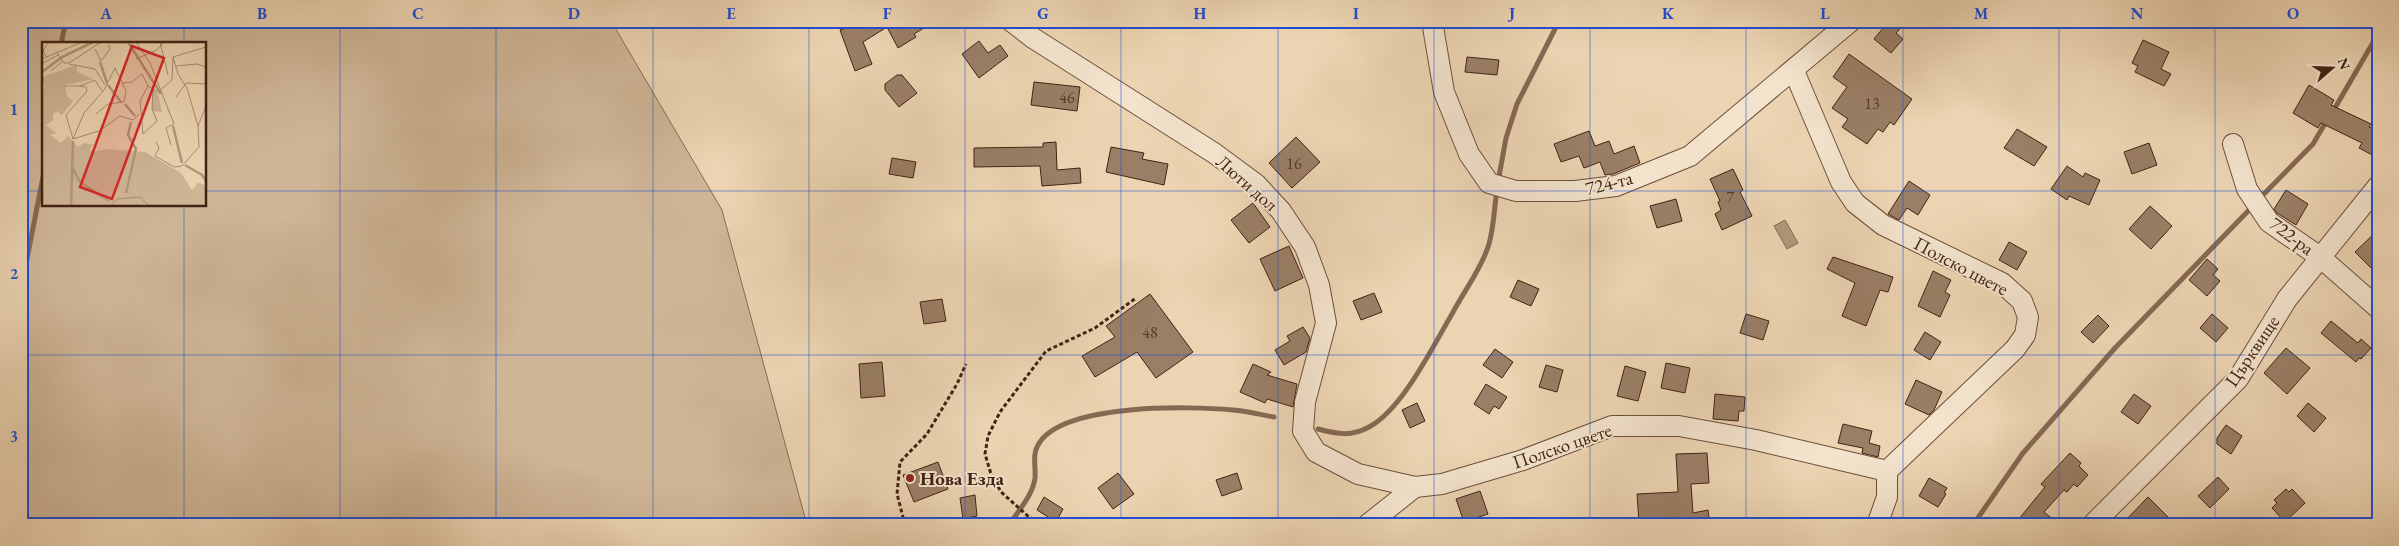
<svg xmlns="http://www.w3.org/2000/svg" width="2399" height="546" font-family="'EB Garamond',serif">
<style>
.green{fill:#cfb697;stroke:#886c55;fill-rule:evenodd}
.water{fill:#b2987c;stroke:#856952}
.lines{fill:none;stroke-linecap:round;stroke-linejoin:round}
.stream{stroke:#856952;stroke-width:5}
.building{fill:#9a7f66;stroke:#412313}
.minor-casing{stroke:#6c4f3b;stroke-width:22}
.path{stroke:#412313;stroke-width:3;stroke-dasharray:4 2.5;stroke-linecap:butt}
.minor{stroke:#f3e3cd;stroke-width:20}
.grid{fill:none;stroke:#1d4ed8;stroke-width:1;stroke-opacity:0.55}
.poi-dot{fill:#8f2418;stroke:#f3e3cd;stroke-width:2}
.labels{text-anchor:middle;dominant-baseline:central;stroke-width:4;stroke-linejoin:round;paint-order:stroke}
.number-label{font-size:16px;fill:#573a28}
.street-label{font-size:19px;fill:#412313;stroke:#f3e3cd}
.poi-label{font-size:19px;font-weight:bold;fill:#412313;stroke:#f3e3cd;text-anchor:start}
.inset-river{fill:none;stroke:#b2987c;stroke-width:2.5}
.inset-road{fill:none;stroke:#a88d72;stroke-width:1}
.view{fill:#d62828;fill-opacity:0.15;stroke:#d62828;stroke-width:2.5}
.inset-edge{fill:none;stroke:#412313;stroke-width:2.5}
.neatline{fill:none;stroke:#1d4ed8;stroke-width:2}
.grid-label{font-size:16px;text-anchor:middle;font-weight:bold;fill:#1d4ed8}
</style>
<rect width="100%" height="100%" fill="#ecd4b2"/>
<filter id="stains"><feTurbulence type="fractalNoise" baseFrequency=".004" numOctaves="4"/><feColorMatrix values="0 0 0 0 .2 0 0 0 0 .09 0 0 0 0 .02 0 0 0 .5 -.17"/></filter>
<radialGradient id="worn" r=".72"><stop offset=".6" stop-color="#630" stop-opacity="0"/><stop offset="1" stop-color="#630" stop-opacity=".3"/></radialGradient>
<path class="green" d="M 21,21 L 611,21 L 722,210 L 807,525 L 21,525 ZM 44,44 L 205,44 L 205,205 L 44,205 Z"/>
<path class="water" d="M 1785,220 L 1798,243 L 1787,249 L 1774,226 Z"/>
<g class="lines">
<g class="stream">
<path d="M 61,44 L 66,21"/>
<path d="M 2332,113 L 2378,34"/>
<path d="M 1498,182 L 1506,138 L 1517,104 L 1559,21"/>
<path d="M 2258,200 L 2313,144 L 2327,120"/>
<path d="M 21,289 L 44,172"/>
<path d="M 1318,429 C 1337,434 1351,437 1369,427 C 1402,410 1433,346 1452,314 C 1464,291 1480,271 1488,247 C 1494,230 1494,208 1497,190"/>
<path d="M 1009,525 C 1018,511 1033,495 1035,478 C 1036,467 1032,455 1038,445 C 1061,403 1190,406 1233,410 C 1247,411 1261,415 1274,417"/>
<path d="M 1973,525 L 2023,453 L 2115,348 L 2253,206"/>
</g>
</g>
<g class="building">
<path d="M 865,21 L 936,21 L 914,34 L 916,37 L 898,48 L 887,27 L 863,42 L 872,64 L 855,71 L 840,30 Z"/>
<path d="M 1889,21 L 1900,29 L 1896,33 L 1903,39 L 1891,53 L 1874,39 Z"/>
<path d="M 2143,40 L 2169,52 L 2161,69 L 2171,74 L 2164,86 L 2135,72 L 2138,66 L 2132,63 Z"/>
<path d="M 979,41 L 988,53 L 1000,45 L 1008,56 L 979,78 L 962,54 Z"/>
<path d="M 1849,54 L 1912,99 L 1894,125 L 1890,122 L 1883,132 L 1878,129 L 1867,144 L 1842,127 L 1848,119 L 1832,108 L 1847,87 L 1833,77 Z"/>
<path d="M 1467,57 L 1499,60 L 1497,75 L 1465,72 Z"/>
<path d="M 897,75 L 902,75 L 917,93 L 899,107 L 885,90 L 885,84 Z"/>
<path d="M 1034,82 L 1080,87 L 1077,111 L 1031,105 Z"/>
<path d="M 2309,85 L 2334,100 L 2331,105 L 2371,124 L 2369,127 L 2378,131 L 2378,158 L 2359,148 L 2362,143 L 2321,123 L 2318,128 L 2293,113 Z"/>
<path d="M 2017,129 L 2047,147 L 2034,166 L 2004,148 Z"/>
<path d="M 1589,131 L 1595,146 L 1609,141 L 1614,154 L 1634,146 L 1640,163 L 1613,174 L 1605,175 L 1600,162 L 1584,168 L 1579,156 L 1561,162 L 1554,144 Z"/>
<path d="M 1296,137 L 1320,162 L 1292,188 L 1269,163 Z"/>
<path d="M 1056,142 L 1057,170 L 1080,168 L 1081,183 L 1042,186 L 1040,166 L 974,167 L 974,148 L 1043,147 L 1043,143 Z"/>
<path d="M 2149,143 L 2157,165 L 2132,174 L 2124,152 Z"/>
<path d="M 1111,147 L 1144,153 L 1142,159 L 1168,164 L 1164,185 L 1106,172 Z"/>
<path d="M 892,158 L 916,162 L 913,178 L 889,174 Z"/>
<path d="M 2067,166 L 2083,177 L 2085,173 L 2100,180 L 2089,205 L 2069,196 L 2067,200 L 2051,189 Z"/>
<path d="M 1733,169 L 1743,190 L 1740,192 L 1752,216 L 1722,230 L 1715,214 L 1721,210 L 1718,202 L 1720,201 L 1710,179 Z"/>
<path d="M 1909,181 L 1930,195 L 1918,215 L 1907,208 L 1899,220 L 1888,214 Z"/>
<path d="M 2286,190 L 2308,204 L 2296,225 L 2277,213 L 2274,209 Z"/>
<path d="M 1676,199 L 1682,221 L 1657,228 L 1650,206 Z"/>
<path d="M 1253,203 L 1270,227 L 1249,243 L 1231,220 Z"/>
<path d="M 2150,206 L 2172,226 L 2151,249 L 2129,229 Z"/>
<path d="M 2378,230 L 2378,275 L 2355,252 Z"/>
<path d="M 2009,242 L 2027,252 L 2017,270 L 1999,260 Z"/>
<path d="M 1289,246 L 1303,278 L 1275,291 L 1260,259 Z"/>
<path d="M 1833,257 L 1893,277 L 1888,292 L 1880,290 L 1866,326 L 1842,316 L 1855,283 L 1827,269 Z"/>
<path d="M 2207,259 L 2218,269 L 2213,275 L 2220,281 L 2207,296 L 2189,280 Z"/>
<path d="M 1933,271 L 1951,280 L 1945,292 L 1950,295 L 1940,317 L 1918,306 Z"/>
<path d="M 1518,280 L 1539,289 L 1531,306 L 1510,297 Z"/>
<path d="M 1374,293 L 1382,312 L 1361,320 L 1353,301 Z"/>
<path d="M 1150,294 L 1193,352 L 1156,378 L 1137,352 L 1095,377 L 1082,356 L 1115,337 L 1106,326 Z"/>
<path d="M 942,299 L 946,321 L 924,324 L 920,302 Z"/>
<path d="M 1746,314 L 1769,321 L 1763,340 L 1740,333 Z"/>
<path d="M 2212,314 L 2228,328 L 2216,342 L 2200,328 Z"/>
<path d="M 2098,315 L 2109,326 L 2093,343 L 2081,332 Z"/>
<path d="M 2331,321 L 2358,343 L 2361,339 L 2371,348 L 2361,359 L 2359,358 L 2356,362 L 2321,333 Z"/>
<path d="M 1303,327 L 1310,338 L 1306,352 L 1284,365 L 1275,350 L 1290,341 L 1287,336 Z"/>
<path d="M 1925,332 L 1941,342 L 1930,360 L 1914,350 Z"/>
<path d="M 2286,348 L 2310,368 L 2287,394 L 2264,373 Z"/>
<path d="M 1495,349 L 1513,362 L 1502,378 L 1483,365 Z"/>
<path d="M 882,362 L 885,396 L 861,398 L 859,364 Z"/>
<path d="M 1666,363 L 1690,368 L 1685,393 L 1661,388 Z"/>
<path d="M 1253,364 L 1271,372 L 1267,375 L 1297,384 L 1293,407 L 1267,399 L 1265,403 L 1240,392 Z"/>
<path d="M 1546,365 L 1563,370 L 1557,392 L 1539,387 Z"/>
<path d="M 1625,366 L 1646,372 L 1638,401 L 1617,396 Z"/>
<path d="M 1916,380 L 1942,392 L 1934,410 L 1929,415 L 1905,404 Z"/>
<path d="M 1486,384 L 1507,397 L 1499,409 L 1494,406 L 1489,414 L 1474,404 Z"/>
<path d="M 1715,394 L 1745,397 L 1744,411 L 1739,411 L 1738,421 L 1713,419 Z"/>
<path d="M 2134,394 L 2151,406 L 2138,424 L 2121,412 Z"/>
<path d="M 1417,403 L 1425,421 L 1410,428 L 1402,410 Z"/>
<path d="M 2308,403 L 2326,418 L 2314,432 L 2297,416 Z"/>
<path d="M 1843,424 L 1872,431 L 1869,443 L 1880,446 L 1878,457 L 1862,453 L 1863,448 L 1838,443 Z"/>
<path d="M 2226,425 L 2242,436 L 2231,454 L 2217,444 L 2217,438 Z"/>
<path d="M 1707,453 L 1709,483 L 1691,484 L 1693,513 L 1708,510 L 1710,525 L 1669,525 L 1668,521 L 1639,523 L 1637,494 L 1678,492 L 1676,454 Z"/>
<path d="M 2070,453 L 2081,463 L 2079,466 L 2088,475 L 2077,487 L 2074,484 L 2067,492 L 2064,490 L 2044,512 L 2060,525 L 2014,525 L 2045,487 L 2041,484 Z"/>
<path d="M 938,462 L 948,489 L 914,502 L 903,475 Z"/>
<path d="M 1118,473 L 1134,494 L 1113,509 L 1098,488 Z"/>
<path d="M 1237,473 L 1242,489 L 1222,496 L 1216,480 Z"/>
<path d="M 2218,477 L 2229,489 L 2210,508 L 2198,496 Z"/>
<path d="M 1929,478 L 1947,488 L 1944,493 L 1946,494 L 1938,507 L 1919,496 Z"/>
<path d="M 2286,489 L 2289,492 L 2292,489 L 2305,503 L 2285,522 L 2272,508 L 2277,503 L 2274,500 Z"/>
<path d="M 1480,491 L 1488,514 L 1464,522 L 1456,499 Z"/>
<path d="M 975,495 L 977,516 L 963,519 L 960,498 Z"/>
<path d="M 1044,497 L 1063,509 L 1056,522 L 1037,510 Z"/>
<path d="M 2148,497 L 2168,517 L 2161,525 L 2121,525 Z"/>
</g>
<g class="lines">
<g class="minor-casing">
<g id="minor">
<path d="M 1011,21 L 1033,38 L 1214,153 L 1256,184 L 1281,211 L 1305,247 L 1319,285 L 1326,323 L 1305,402 L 1303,431 L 1316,452 L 1358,474 L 1415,487 L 1442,484 L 1523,460 L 1612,426 L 1679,426 L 1756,440 L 1887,471"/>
<path d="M 1432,21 L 1444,92 L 1469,154 L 1489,183 L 1516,191 L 1575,191 L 1616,186 L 1690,156 L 1851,21"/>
<path d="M 1794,71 L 1841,182 L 1855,203 L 1883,225 L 2002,283 L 2022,301 L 2028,317 L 2025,335 L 2015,349 L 1887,471 L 1887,497 L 1877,525"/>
<path d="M 2233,144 L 2247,189 L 2269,222 L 2320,257 L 2378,308"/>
<path d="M 1367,525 L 1415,487"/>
<path d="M 2092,525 L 2238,379 L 2287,299 L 2378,186"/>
</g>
</g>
<g class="path">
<path d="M 905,525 L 897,494 L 900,462 L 927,434 L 957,384 L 966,364"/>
<path d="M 1046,525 L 1029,517 L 1001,492 L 991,474 L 985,454 L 988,436 L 1000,412 L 1046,351 L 1095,328 L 1136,298"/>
</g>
<use href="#minor" class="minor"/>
</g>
<path class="grid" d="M 184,21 L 184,44M 340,21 L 340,525M 496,21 L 496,525M 653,21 L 653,525M 809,21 L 809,525M 965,21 L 965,525M 1121,21 L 1121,525M 1278,21 L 1278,525M 1434,21 L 1434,525M 1590,21 L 1590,525M 1746,21 L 1746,525M 1903,21 L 1903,525M 2059,21 L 2059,525M 2215,21 L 2215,525M 21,191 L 44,191M 205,191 L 2378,191M 184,205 L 184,525M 21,355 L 2378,355"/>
<circle class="poi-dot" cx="910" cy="478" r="5"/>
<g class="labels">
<g class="number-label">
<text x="1067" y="97">46</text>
<text x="1872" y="103">13</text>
<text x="1294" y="163">16</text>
<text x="1730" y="197">7</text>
<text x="1150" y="332">48</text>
</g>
<g class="street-label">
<text transform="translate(1247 183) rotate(41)">Люти дол</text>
<text transform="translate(1609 183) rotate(-14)">724-та</text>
<text transform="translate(2292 236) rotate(37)">722-ра</text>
<text transform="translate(1961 266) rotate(28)">Полско цвете</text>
<text transform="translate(2252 351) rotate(-56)">Църквище</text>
<text transform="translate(1562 446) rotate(-19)">Полско цвете</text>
</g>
<g class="poi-label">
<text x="920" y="478">Нова Езда</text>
</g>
</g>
<g transform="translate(42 42)">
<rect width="164" height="164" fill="#ecd4b2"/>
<path d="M 35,23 L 35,30 L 52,37 L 23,43 L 25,54 L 31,59 L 20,73 L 15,69 L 11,72 L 11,78 L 4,83 L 14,91 L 8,93 L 19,101 L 26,94 L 36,105 L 42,101 L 52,103 L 48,106 L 50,110 L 66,107 L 103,110 L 139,131 L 150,148 L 156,141 L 164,143 L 164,164 L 0,164 L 0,46 L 4,44 L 0,42 L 0,35 ZM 111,47 L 116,52 L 120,70 L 110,69 Z" fill="#cfb697"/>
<path class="inset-river" d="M 86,0 L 119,52M 58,20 L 65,41M 0,30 L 20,15 L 51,0M 66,43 L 79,60M 83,62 L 93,74M 131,84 L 140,121M 143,123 L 160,133 L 164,139M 31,127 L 38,140 L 67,159M 84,151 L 94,107 L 86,93 L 89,80M 29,164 L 31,99"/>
<path class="inset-road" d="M 94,0 L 108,21 L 132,82 L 124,86 L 129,103M 118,0 L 126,33M 53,7 L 59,19 L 68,7 L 66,3M 15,11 L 22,21 L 27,21 L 59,0M 4,15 L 1,8 L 7,0M 131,15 L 136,32 L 145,46 L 156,84M 0,17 L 40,0M 94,17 L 115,8 L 122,0M 1,21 L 16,13M 27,22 L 53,27 L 63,43M 134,24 L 155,22 L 164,25M 9,29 L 21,19M 81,41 L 90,40 L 100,32 L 106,44 L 116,50 L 130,38 L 131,15 L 164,5M 22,44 L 38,44 L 53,38 L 60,49M 134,55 L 144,41 L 164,42M 101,92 L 115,79 L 110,67 L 111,47M 101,92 L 98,59 L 106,44M 31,97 L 42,71 L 62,48 L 73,26 L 84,49 L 82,60 L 66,62 L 54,72M 31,97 L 57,89 L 78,74 L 91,78 L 97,72M 31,97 L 24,73 L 45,49 L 44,45 L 38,44M 114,100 L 117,106 L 113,114 L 132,125 L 140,124 L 157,105 L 156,84 L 164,64M 69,164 L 75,157 L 98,155 L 107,164M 131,164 L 151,164"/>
<path class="view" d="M 90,4 L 122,16 L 70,157 L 38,145 Z"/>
<rect width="164" height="164" class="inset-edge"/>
</g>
<rect width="2399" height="546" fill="none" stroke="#ecd4b2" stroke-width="55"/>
<g transform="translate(2332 68) rotate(70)" stroke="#f3e3cd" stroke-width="4" paint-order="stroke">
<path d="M0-4L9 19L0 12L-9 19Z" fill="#412313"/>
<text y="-8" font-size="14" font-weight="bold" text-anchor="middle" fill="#412313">N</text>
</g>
<rect x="28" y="28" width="2344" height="490" class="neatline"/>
<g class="grid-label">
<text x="106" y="19">A</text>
<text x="262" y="19">B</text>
<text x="418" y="19">C</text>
<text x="574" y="19">D</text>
<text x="731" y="19">E</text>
<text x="887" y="19">F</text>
<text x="1043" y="19">G</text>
<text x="1200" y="19">H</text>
<text x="1356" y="19">I</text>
<text x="1512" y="19">J</text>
<text x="1668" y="19">K</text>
<text x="1825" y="19">L</text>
<text x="1981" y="19">M</text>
<text x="2137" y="19">N</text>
<text x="2293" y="19">O</text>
<text x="14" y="115">1</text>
<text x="14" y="279">2</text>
<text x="14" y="442">3</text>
</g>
<rect width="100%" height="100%" filter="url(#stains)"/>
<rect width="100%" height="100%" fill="url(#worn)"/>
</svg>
